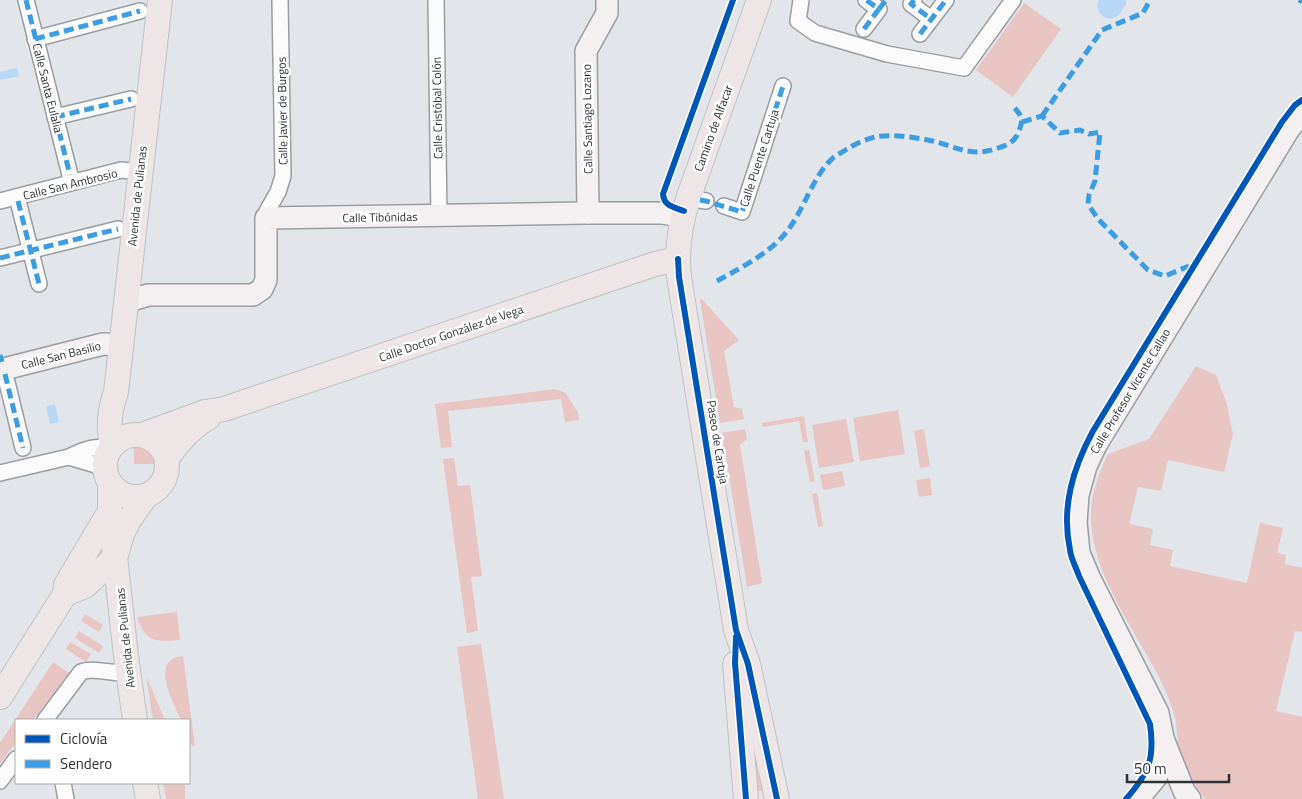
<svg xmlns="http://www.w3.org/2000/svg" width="1302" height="799" font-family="'Titillium Web',sans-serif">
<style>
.green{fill:#e8c4c2}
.water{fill:#b6d7f6}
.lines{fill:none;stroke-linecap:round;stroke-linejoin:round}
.river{stroke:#b6d7f6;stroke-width:25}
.street-casing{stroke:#9a9ea1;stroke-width:18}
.secondary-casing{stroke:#9a9ea1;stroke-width:24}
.primary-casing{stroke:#bfc1c4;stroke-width:26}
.street{stroke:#fbfbfc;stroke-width:15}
.secondary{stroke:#f4f0f1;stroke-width:21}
.primary{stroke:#ede5e6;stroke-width:24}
.quiet{stroke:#3d9de2;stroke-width:5;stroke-dasharray:10 5;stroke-linecap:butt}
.cycleway-casing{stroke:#fff;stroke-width:9}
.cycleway{stroke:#0057b8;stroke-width:6}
.labels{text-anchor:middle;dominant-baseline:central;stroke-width:5;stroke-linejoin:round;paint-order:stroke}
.street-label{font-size:12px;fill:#2e3135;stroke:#fff}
</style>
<rect width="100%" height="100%" fill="#e2e6eb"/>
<g class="green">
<path d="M 1024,3 L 1061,29 L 1013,97 L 976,70 Z"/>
<path d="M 702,299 L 739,340 L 724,351 L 734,407 L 742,409 L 744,419 L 720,423 L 700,300 Z"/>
<path d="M 1196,366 L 1216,375 L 1227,405 L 1233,434 L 1224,472 L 1168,460 L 1161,491 L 1138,487 L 1129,524 L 1153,529 L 1150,545 L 1173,550 L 1170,566 L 1247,583 L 1260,523 L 1283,528 L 1277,553 L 1286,555 L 1285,564 L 1302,568 L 1302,632 L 1295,631 L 1276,711 L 1302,717 L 1302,799 L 1205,799 C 1196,785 1186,772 1181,756 C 1177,746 1177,733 1176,722 C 1174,712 1169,699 1165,690 C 1138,630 1083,569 1092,501 C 1095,484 1101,469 1108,454 L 1149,439 Z"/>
<path d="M 555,389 L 566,393 L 578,413 L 579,420 L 565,422 L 561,399 L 448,411 L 452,447 L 441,448 L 435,404 Z"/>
<path d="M 898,410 L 905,454 L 860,461 L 853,418 Z"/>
<path d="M 804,416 L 808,442 L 803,442 L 799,421 L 763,427 L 762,423 Z"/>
<path d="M 846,419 L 854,462 L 819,468 L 812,425 Z"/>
<path d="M 745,429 L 747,439 L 740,445 L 762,583 L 747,587 L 722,433 Z"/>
<path d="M 924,429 L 930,466 L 920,468 L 914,431 Z"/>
<path d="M 134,445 C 147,446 154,452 157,464 L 134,464 Z"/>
<path d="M 809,450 L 815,481 L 810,482 L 804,451 Z"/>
<path d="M 454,458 L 458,486 L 470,485 L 482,576 L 471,577 L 478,631 L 467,633 L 443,459 Z"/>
<path d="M 842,471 L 845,486 L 823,490 L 820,475 Z"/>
<path d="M 930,478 L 932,495 L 919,497 L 916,480 Z"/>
<path d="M 817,493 L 823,526 L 818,527 L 812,494 Z"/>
<path d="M 177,612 L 180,640 C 155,642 146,643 137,617 Z"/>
<path d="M 85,614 L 103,625 L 99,632 L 81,621 Z"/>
<path d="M 79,631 L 103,646 L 99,653 L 75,638 Z"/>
<path d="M 70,642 L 91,654 L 86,662 L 66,649 Z"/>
<path d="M 481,644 L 504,799 L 478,799 L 457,647 Z"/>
<path d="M 183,656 L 195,746 L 192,746 L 189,738 L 189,720 L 181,720 C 174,703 148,659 183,656 Z"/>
<path d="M 53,662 L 69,673 L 33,720 L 16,720 L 16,742 L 0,764 L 0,743 Z"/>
<path d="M 146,676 L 165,720 L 153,720 Z"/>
<path d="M 754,723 L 767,791 L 751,791 Z"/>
<path d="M 163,783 L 185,783 L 185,799 L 166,799 Z"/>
</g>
<g class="water">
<path d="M 17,68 L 19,76 L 0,80 L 0,72 Z"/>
<path d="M 55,404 L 59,422 L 50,424 L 46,407 Z"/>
</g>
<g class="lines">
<path class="river" d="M 1110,6 L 1114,0"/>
<g class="street-casing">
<g id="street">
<path d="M 26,0 L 70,175"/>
<path d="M 436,0 L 439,216"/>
<path d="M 801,0 L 798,21 L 815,33 L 887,54 L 964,68 L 1013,0"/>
<path d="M 914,0 L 911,4 L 931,19"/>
<path d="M 864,29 L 879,9 L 866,0"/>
<path d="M 920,34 L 946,0"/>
<path d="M 35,39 L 140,11"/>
<path d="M 55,117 L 131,99"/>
<path d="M 700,200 L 706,201"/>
<path d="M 0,201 L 121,170 L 140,172"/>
<path d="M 18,201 L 39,284"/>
<path d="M 724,206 L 742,212 L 783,86"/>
<path d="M 266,218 L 267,211 L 278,192 L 283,176 L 280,0"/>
<path d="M 0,258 L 118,229"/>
<path d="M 5,374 L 23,448"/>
<path d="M 69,457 L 96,465 L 106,472"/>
<path d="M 0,473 L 69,457 C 83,450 95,445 110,448"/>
<path d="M 45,720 L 81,672 C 92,667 113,674 128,673"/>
<path d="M 0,781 L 16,759"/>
<path d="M 63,783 L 66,799"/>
</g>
</g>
<g class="secondary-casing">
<g id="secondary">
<path d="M 588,213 L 586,51 L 607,13 L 607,0"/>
<path d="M 126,302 L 148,295 L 253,295 L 262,289 L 266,280 L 266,218 L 588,213 L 662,213 L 682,216"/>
<path d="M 0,370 L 103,344 L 121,345"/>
<path d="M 1164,741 L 1184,791 L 1190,799"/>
<path d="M 1138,799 L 1157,776 L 1161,760 L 1163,738 L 1158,713 L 1090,579 L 1079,553 L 1076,522 L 1078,495 L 1086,466 L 1096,445 L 1289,129 L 1302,113"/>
</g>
</g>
<g class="primary-casing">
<g id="primary">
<path d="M 759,0 L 689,196 C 680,223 676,249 679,277 L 736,630 L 748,664 L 777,799"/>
<circle cx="136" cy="466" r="31"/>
<path d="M 142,435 L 205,412 L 224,409 L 655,264 L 678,259"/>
<path d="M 113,445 C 107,428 110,409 116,392 L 160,0"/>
<path d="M 167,458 C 179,442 190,428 208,418"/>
<path d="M 110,483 L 110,511 L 126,656 L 135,720"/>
<path d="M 65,594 L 85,586 L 110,562 L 116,555 L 122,534 L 129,520 L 146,496"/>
<path d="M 735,664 L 746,799"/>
<path d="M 0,697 L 65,594 L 66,585 L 110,511"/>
<path d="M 145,783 L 148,799"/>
</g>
</g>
<use href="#street" class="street"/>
<use href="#secondary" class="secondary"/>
<use href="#primary" class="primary"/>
<g class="quiet">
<path d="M 26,0 L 70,175"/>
<path d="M 914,0 L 911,4 L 931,19"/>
<path d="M 1299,0 L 1302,2"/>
<path d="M 879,9 L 886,0"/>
<path d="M 864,29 L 879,9 L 866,0"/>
<path d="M 920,34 L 946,0"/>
<path d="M 35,39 L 140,11"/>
<path d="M 1042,116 L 1102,30 L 1143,13 L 1150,0"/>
<path d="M 55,117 L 131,99"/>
<path d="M 1022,122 L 1042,116 L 1060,133 L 1080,130 L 1089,134 L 1100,132 L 1095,181 L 1089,195 L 1088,204 L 1098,219 L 1148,270 L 1165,276 L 1189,266"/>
<path d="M 700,200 L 706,201 L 742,212 L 783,86"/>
<path d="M 18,201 L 39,284"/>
<path d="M 0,258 L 118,229"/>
<path d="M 717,281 C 740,268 765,256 783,236 C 804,213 811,177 834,157 C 838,154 843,152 847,149 C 855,144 866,139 875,137 C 891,134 912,137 928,140 C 957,146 970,159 1001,147 C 1008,145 1016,140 1018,133 C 1025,118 1021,115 1011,104"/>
<path d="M 0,355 L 2,362"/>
<path d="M 5,374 L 23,448"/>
</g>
<g class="cycleway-casing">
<g id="cycleway">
<path d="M 684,211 C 673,207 664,206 663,194 L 733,0"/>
<path d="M 678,259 L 679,277 L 736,630 L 748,664 L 777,799"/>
<path d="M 736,637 L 735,663 L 746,799"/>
<path d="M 1126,799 C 1149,773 1155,759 1150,724 L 1079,576 C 1076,567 1071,559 1070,550 C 1061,507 1073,468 1093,431 L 1282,122 L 1295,105 L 1302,100"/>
</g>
</g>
<use href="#cycleway" class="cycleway"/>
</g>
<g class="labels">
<g class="street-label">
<text transform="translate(48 88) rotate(76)">Calle Santa Eulalia</text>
<text transform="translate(437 108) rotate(-91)">Calle Cristóbal Colón</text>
<text transform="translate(282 111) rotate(-91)">Calle Javier de Burgos</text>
<text transform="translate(587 119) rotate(-91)">Calle Santiago Lozano</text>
<text transform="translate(713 128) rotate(-70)">Camino de Alfacar</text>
<text transform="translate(759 158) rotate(-72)">Calle Puente Cartuja</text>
<text transform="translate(70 184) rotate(-14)">Calle San Ambrosio</text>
<text transform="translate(137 196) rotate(-84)">Avenida de Pulianas</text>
<text transform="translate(380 217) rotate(-1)">Calle Tibónidas</text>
<text transform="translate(451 333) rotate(-19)">Calle Doctor González de Vega</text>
<text transform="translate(61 355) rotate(-14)">Calle San Basilio</text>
<text transform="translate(1130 391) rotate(-59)">Calle Profesor Vicente Callao</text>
<text transform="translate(718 442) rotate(81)">Paseo de Cartuja</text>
<text transform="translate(125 638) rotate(-96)">Avenida de Pulianas</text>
</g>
</g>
<rect x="15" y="719" width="175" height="65" fill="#ffffff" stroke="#abadae"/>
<rect x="25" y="735" width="25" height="8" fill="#0057b8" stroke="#abadae"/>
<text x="60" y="744" font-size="15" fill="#2e3135">Ciclovía</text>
<rect x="25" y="760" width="25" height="8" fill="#3d9de2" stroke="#abadae"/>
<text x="60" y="769" font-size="15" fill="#2e3135">Sendero</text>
<path d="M1127 774v8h102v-8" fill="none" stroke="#2e3135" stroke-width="2.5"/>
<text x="1134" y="774" font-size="15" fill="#2e3135" stroke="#ffffff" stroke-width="4" paint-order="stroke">50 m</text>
</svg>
